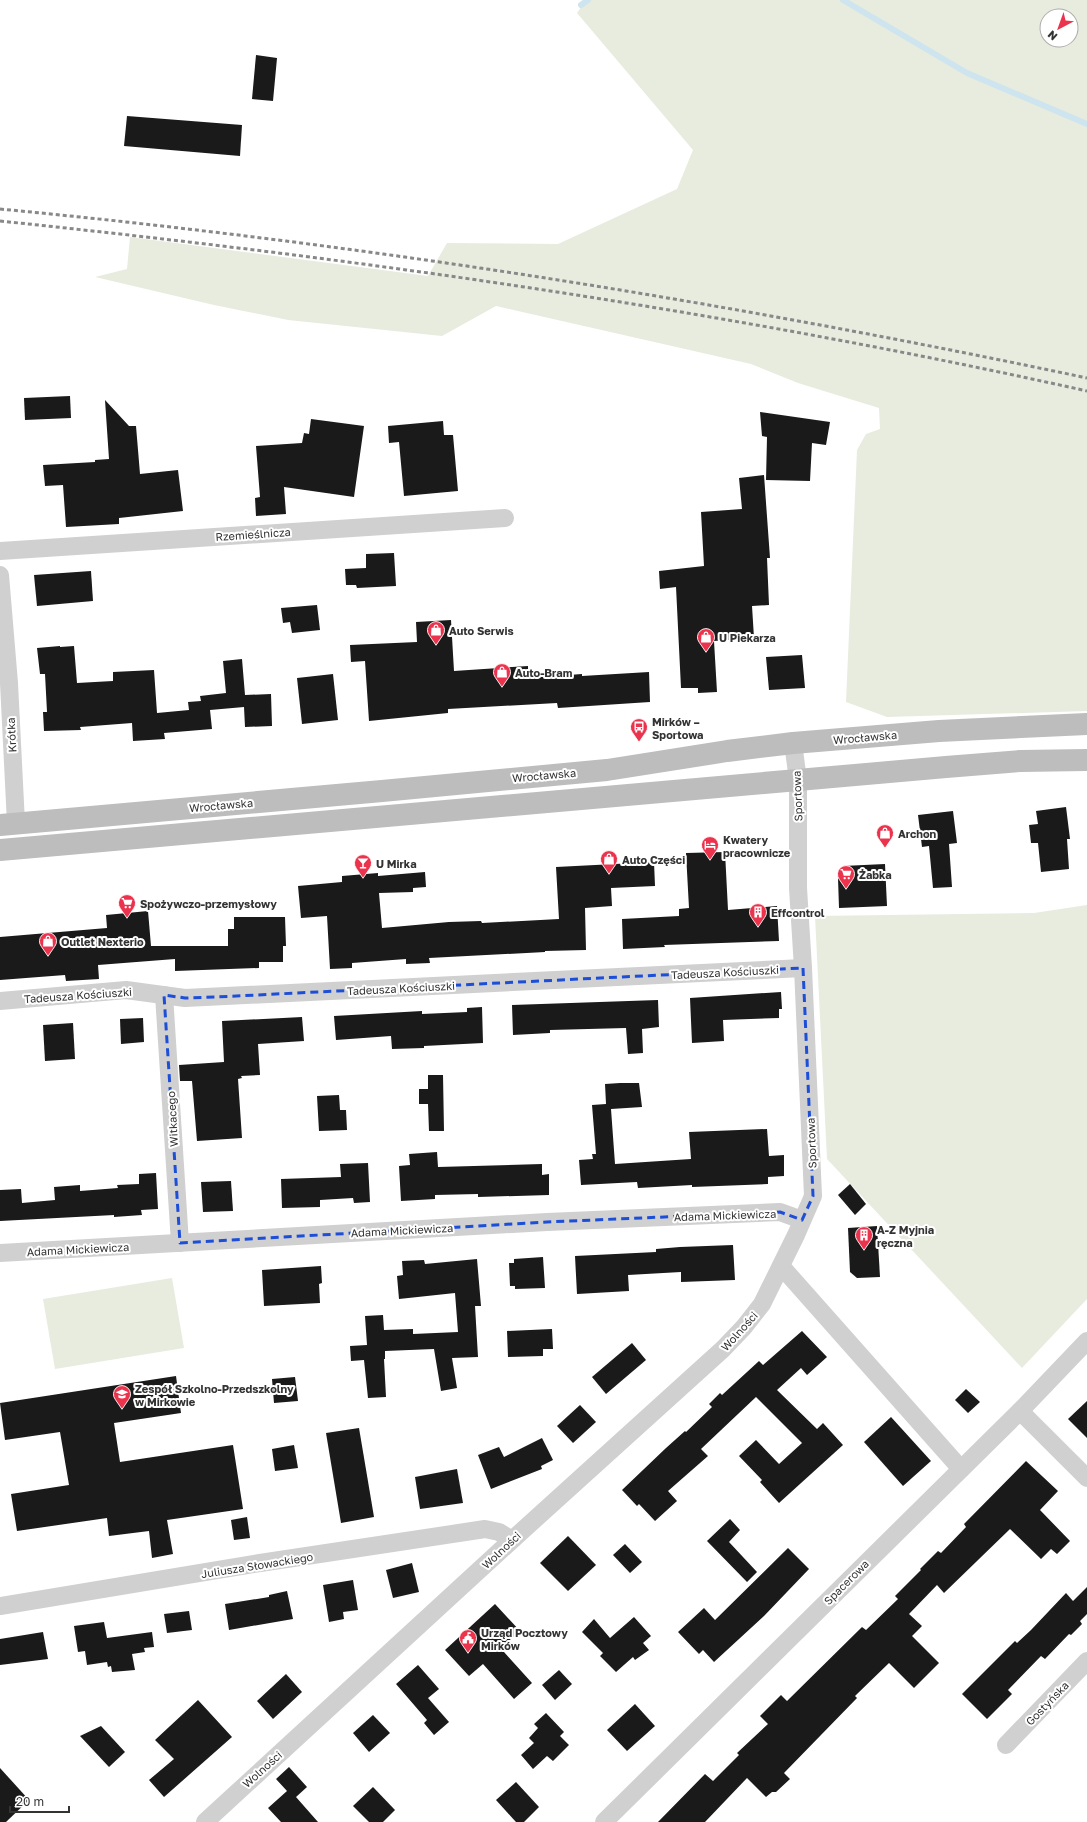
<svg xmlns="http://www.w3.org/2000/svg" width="1087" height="1822" font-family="'Golos Text',sans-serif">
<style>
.green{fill:#e7ecde;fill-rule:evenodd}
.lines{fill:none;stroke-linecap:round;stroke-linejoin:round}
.stream{stroke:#cee4ef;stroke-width:6}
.building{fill:#1a1a1a}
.minor{stroke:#d0d0d0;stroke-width:18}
.secondary{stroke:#bdbdbd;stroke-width:22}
.rail{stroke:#888;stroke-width:3;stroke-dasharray:4 3;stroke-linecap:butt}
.marked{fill:none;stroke:#1d4ed8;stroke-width:3;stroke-dasharray:8 5;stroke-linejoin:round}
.labels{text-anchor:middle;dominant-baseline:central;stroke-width:4;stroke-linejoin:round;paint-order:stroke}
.street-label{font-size:11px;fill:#333;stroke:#fff}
.poi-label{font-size:11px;font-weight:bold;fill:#333;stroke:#fff;text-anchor:start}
</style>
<rect width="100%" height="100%" fill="#fff"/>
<g class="green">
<path d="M 586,0 L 1087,0 L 1087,711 L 887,717 L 846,702 L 857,450 L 866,434 L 880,429 L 879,408 L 798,383 L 751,364 L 496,306 L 442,336 L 288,320 L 214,305 L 95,277 L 127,269 L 130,237 L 428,276 L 447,243 L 558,244 L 677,189 L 693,150 L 577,13 ZM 1047,16 L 1071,16 L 1071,40 L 1047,40 Z"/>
<path d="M 1087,905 L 1087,1299 L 1022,1368 L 827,1159 L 815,916 L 1034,913 Z"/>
<path d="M 172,1278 L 184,1348 L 55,1369 L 43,1299 Z"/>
</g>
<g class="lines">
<g class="stream">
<path d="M 843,0 L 967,73 L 1087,124"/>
<path d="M 581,5 L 588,0"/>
</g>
</g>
<g class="building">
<path d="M 256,55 L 277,58 L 273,101 L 252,99 Z"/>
<path d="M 127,116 L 242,125 L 240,156 L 124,146 Z"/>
<path d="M 70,396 L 71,418 L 25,420 L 24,398 Z"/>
<path d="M 105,400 L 129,426 L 136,426 L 140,474 L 178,470 L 183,511 L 119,518 L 119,524 L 66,527 L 63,485 L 45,486 L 43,465 L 95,462 L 95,460 L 109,459 Z"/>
<path d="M 760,412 L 830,422 L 826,445 L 812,443 L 810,481 L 766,480 L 767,437 L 762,436 Z"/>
<path d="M 311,419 L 364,426 L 354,497 L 284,487 L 286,514 L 256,516 L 255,498 L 260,497 L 256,446 L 302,443 L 304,433 L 309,434 Z"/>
<path d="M 443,421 L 444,435 L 453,435 L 458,491 L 404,496 L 399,442 L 389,443 L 388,426 Z"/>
<path d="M 764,475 L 770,558 L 767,558 L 769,605 L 752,606 L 754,638 L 714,641 L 717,692 L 698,693 L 698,688 L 681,688 L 676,587 L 660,589 L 659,571 L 704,566 L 701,512 L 742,509 L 739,478 Z"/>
<path d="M 394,553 L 396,586 L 357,588 L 356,585 L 346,585 L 345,569 L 366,568 L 366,554 Z"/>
<path d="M 91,571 L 93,601 L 37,606 L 34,575 Z"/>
<path d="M 317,605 L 320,630 L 292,633 L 290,622 L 283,623 L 281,608 Z"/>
<path d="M 451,620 L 454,671 L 528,666 L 528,678 L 582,674 L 582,676 L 649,672 L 650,702 L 558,708 L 557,703 L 448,709 L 448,713 L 369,721 L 365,661 L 351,662 L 350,645 L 417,642 L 416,622 Z"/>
<path d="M 60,646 L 60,647 L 74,646 L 77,683 L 113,681 L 113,672 L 154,670 L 157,713 L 189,710 L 188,702 L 201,701 L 200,696 L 226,693 L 223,661 L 242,659 L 245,695 L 271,694 L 272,726 L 245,727 L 244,707 L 210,710 L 212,729 L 164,733 L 165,739 L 133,741 L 132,723 L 80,727 L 81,730 L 44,731 L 43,712 L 47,712 L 45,674 L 40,674 L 37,648 Z"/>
<path d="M 802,655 L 805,688 L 769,690 L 766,657 Z"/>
<path d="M 333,674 L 338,720 L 302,724 L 297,678 Z"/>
<path d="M 1066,807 L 1070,839 L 1067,839 L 1069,869 L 1041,872 L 1038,843 L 1031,843 L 1029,825 L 1038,824 L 1036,811 Z"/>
<path d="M 953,811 L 957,843 L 949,844 L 952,887 L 933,888 L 929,846 L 922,847 L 918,815 Z"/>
<path d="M 725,852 L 728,910 L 777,906 L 779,941 L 664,945 L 665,947 L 623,949 L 622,919 L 679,916 L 679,909 L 689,908 L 686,853 Z"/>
<path d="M 654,862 L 655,886 L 611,888 L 612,906 L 585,908 L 586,950 L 545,951 L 545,952 L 429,958 L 430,963 L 406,964 L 406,959 L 352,963 L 352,968 L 330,969 L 327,916 L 301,918 L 298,886 L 342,882 L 342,876 L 378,873 L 378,876 L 425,872 L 426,887 L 413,888 L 413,892 L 379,893 L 382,928 L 449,922 L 481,921 L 482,923 L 559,919 L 556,867 Z"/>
<path d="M 885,864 L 887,906 L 839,908 L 838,878 L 843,878 L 843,866 Z"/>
<path d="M 148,911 L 151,946 L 228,946 L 228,929 L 234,929 L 234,917 L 285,917 L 286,946 L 283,946 L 283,962 L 259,962 L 259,968 L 175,971 L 175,959 L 98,965 L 99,979 L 66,981 L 65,975 L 0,980 L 0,937 L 107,928 L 106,915 Z"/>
<path d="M 781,992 L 782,1009 L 779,1009 L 779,1018 L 723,1020 L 724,1041 L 692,1043 L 690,998 Z"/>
<path d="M 658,1000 L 659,1027 L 642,1029 L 643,1053 L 628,1054 L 626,1028 L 550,1030 L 550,1033 L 513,1035 L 512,1005 Z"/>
<path d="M 482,1007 L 483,1043 L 424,1046 L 424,1048 L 392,1049 L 391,1036 L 336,1040 L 334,1016 L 422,1011 L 422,1014 L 467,1012 L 467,1008 Z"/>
<path d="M 302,1017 L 304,1041 L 258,1044 L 260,1075 L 241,1076 L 242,1078 L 238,1079 L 242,1138 L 197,1141 L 192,1081 L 180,1081 L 179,1065 L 224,1062 L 222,1021 Z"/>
<path d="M 143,1018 L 144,1042 L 121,1044 L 120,1019 Z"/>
<path d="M 73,1023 L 75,1059 L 45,1061 L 43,1025 Z"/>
<path d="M 428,1075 L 443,1075 L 444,1131 L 429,1131 L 428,1104 L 419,1104 L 419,1089 L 428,1089 Z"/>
<path d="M 620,1083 L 639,1083 L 642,1107 L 611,1109 L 615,1164 L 691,1159 L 689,1132 L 767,1129 L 769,1156 L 784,1155 L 784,1176 L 768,1177 L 768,1184 L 692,1187 L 692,1185 L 638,1188 L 637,1182 L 581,1185 L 579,1160 L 593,1159 L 592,1154 L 596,1154 L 592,1105 L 606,1104 L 605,1084 Z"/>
<path d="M 339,1095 L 340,1110 L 346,1110 L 347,1130 L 319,1131 L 317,1096 Z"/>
<path d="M 437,1152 L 438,1167 L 542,1164 L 542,1175 L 549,1174 L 549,1195 L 478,1197 L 478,1194 L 435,1195 L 435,1199 L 401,1201 L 399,1166 L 410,1165 L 409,1154 Z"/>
<path d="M 368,1163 L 370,1202 L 354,1203 L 353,1198 L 320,1200 L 320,1207 L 282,1208 L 281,1179 L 341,1177 L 340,1164 Z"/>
<path d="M 156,1173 L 158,1209 L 141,1210 L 142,1215 L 114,1217 L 114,1215 L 0,1221 L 0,1190 L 21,1189 L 22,1203 L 55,1200 L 54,1187 L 80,1185 L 80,1191 L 118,1188 L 117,1185 L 139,1184 L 139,1174 Z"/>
<path d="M 231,1181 L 233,1211 L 203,1212 L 201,1182 Z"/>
<path d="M 850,1184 L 866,1204 L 855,1215 L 838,1195 Z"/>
<path d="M 877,1226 L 880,1277 L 857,1278 L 850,1272 L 848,1228 Z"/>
<path d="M 733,1245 L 735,1280 L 681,1282 L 681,1272 L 628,1275 L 629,1291 L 577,1294 L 575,1256 L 656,1252 L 656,1249 L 680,1247 Z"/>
<path d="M 543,1257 L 545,1288 L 515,1289 L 515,1286 L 510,1286 L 509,1263 L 514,1263 L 514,1259 Z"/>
<path d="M 477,1259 L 481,1306 L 475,1306 L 478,1357 L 452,1358 L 457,1388 L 441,1391 L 434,1349 L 385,1351 L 385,1359 L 384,1359 L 386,1397 L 368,1398 L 364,1360 L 351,1361 L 350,1346 L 367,1345 L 365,1316 L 383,1315 L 384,1330 L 413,1329 L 413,1334 L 458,1332 L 455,1293 L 399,1299 L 397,1276 L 403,1275 L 402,1261 L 424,1260 L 425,1264 Z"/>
<path d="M 321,1266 L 322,1283 L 319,1284 L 320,1303 L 264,1306 L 262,1270 Z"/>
<path d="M 552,1329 L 553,1349 L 543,1349 L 543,1356 L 508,1357 L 507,1331 Z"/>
<path d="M 802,1331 L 827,1357 L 807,1375 L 801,1368 L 777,1390 L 817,1429 L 823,1423 L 843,1445 L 779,1503 L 760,1482 L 762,1480 L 739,1456 L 756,1440 L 779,1464 L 802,1443 L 756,1397 L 701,1449 L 708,1456 L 668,1491 L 677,1501 L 655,1521 L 639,1504 L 637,1506 L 622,1490 L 666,1448 L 685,1431 L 686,1432 L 712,1407 L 709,1404 L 720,1393 L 722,1395 L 759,1361 L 763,1365 Z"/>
<path d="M 632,1343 L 646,1360 L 606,1394 L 592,1377 Z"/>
<path d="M 176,1376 L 181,1413 L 114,1423 L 120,1462 L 233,1445 L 243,1509 L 167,1520 L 173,1554 L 152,1558 L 149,1531 L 109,1536 L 107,1518 L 17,1531 L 11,1494 L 69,1485 L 60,1432 L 5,1440 L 0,1403 Z"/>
<path d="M 295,1377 L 298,1401 L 274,1403 L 272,1379 Z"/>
<path d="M 966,1389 L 980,1402 L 968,1413 L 955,1400 Z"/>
<path d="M 1087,1401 L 1087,1438 L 1068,1419 Z"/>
<path d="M 580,1405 L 596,1422 L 573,1443 L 557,1426 Z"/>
<path d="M 891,1417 L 931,1461 L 903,1486 L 864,1442 Z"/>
<path d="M 359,1428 L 374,1517 L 341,1523 L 326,1433 Z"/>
<path d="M 542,1438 L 553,1460 L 541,1466 L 542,1469 L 491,1489 L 478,1455 L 499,1447 L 504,1457 Z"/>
<path d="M 294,1445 L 298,1468 L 275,1471 L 272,1449 Z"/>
<path d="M 1026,1461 L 1058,1491 L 1040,1510 L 1070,1541 L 1057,1554 L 1051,1549 L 1041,1559 L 1010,1529 L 944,1593 L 937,1585 L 909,1614 L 922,1626 L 912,1636 L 939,1663 L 914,1688 L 889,1663 L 855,1696 L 857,1698 L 784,1773 L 790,1779 L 776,1792 L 772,1792 L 766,1797 L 747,1778 L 705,1822 L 658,1822 L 705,1774 L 713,1781 L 739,1755 L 737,1753 L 768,1724 L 760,1716 L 781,1695 L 787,1701 L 862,1627 L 866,1630 L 898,1599 L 895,1596 L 921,1570 L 920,1569 L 938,1551 L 941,1553 L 966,1527 L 964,1524 Z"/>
<path d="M 457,1469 L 463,1503 L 420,1509 L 415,1477 Z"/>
<path d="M 247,1517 L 250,1538 L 234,1540 L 231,1520 Z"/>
<path d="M 730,1519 L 740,1530 L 729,1542 L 757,1572 L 747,1582 L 707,1541 Z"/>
<path d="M 568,1536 L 596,1565 L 568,1591 L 540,1563 Z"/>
<path d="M 625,1544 L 642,1562 L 630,1573 L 613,1555 Z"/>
<path d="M 788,1548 L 809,1569 L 764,1616 L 714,1662 L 703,1650 L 699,1654 L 678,1632 L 704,1608 L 715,1620 Z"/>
<path d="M 412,1563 L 419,1592 L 393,1598 L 386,1570 Z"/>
<path d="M 353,1580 L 358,1610 L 343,1612 L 344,1619 L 329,1622 L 323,1585 Z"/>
<path d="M 1087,1587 L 1087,1614 L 1080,1621 L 1082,1624 L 1071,1635 L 1069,1634 L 1045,1659 L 1041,1656 L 1008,1690 L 1012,1694 L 987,1719 L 962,1694 L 1015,1641 L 1017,1643 L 1031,1630 L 1066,1593 L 1073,1601 Z"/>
<path d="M 287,1591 L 293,1619 L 229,1630 L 225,1604 L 269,1597 L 269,1595 Z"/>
<path d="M 495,1604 L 520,1631 L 503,1646 L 507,1650 L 504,1652 L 532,1683 L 514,1699 L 483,1664 L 469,1676 L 445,1650 Z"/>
<path d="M 189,1611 L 192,1630 L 167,1633 L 164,1614 Z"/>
<path d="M 634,1617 L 651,1636 L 643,1643 L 649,1650 L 635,1660 L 633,1657 L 616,1672 L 600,1656 L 603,1653 L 582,1632 L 594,1619 L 610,1638 Z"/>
<path d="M 104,1622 L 107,1638 L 152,1632 L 154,1647 L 144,1648 L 145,1652 L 132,1654 L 135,1670 L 112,1672 L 111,1666 L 108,1667 L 107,1662 L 87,1665 L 85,1651 L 78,1652 L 74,1626 Z"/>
<path d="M 43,1632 L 48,1659 L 0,1665 L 0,1639 Z"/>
<path d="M 418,1665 L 439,1689 L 428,1698 L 449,1722 L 434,1735 L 424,1723 L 427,1720 L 396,1684 Z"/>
<path d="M 559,1670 L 572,1684 L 555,1700 L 542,1685 Z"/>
<path d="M 286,1674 L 302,1692 L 273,1719 L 257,1701 Z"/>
<path d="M 198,1700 L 232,1737 L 164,1797 L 149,1780 L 174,1759 L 155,1740 Z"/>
<path d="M 635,1704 L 655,1726 L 627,1751 L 607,1730 Z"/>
<path d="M 546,1713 L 564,1732 L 560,1736 L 569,1745 L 553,1761 L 547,1756 L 533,1769 L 521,1755 L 534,1743 L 529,1738 L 538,1728 L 534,1724 Z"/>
<path d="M 373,1715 L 390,1733 L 369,1752 L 353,1733 Z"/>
<path d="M 101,1726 L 125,1752 L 109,1767 L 80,1736 Z"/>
<path d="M 289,1767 L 307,1787 L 296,1797 L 318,1822 L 281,1822 L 268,1808 L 287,1791 L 276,1779 Z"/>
<path d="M 0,1768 L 29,1800 L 6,1822 L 0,1822 Z"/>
<path d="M 516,1782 L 539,1807 L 524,1822 L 516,1822 L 496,1800 Z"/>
<path d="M 373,1787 L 395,1810 L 383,1822 L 369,1822 L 353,1806 Z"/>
</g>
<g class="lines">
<g class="minor">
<path d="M 0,551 L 505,518"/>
<path d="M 0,575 L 9,683 L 16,823"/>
<path d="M 164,995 L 180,1243"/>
<path d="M 0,1001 L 126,990 L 185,998 L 803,968"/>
<path d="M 0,1253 L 547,1222 L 780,1212 L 802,1220"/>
<path d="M 781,1266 L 961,1469"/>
<path d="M 1020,1411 L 1087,1478"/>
<path d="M 0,1606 L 260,1563 L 485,1529 L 499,1532 L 512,1540"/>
<path d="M 1006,1745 L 1087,1661"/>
<path d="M 205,1822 L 512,1540 L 723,1349 L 744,1327 L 762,1304 L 796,1235 L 813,1196 L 803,968 L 798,888 L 798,780 L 793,743"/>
<path d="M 604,1822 L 1020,1411 L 1087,1341"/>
</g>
<g class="secondary">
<path d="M 0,825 L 382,791 L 607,770 L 727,751 L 793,743 L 939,731 L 1087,724"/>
<path d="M 0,850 L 946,767 L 1020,761 L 1087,760"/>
</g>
<g class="rail">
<path d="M 0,209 C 366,244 728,302 1087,378"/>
<path d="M 0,221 C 365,259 728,311 1087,391"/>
</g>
</g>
<path class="marked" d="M 803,968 L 813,1196 L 802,1220 L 780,1212 L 547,1222 L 180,1243 L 164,995 L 185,998 L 216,997 Z"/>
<defs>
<g id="shop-pin" transform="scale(0.9)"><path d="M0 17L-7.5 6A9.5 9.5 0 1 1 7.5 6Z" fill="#eb334d" stroke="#fff"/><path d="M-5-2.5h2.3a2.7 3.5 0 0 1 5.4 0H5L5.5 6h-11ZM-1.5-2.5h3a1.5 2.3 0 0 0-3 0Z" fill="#fff"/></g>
<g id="bus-pin" transform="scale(0.9)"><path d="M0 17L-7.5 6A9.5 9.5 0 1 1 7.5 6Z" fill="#eb334d" stroke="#fff"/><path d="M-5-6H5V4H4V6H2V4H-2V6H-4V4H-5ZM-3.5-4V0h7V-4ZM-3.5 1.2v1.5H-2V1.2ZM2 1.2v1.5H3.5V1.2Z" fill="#fff"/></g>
<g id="hotel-pin" transform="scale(0.9)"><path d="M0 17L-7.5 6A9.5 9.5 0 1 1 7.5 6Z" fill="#eb334d" stroke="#fff"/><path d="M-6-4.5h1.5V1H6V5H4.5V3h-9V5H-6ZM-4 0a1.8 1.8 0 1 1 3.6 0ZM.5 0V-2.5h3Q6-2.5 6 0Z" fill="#fff"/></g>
<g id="bar-pin" transform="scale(0.9)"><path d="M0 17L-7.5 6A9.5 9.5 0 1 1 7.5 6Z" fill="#eb334d" stroke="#fff"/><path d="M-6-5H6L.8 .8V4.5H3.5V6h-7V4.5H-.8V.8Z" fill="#fff"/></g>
<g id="supermarket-pin" transform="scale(0.9)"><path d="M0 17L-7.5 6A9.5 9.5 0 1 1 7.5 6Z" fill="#eb334d" stroke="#fff"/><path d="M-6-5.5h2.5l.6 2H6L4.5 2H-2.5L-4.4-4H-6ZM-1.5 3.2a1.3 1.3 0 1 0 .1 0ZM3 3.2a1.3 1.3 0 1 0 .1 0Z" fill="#fff"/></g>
<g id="building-pin" transform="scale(0.9)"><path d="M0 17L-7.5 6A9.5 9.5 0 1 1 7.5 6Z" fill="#eb334d" stroke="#fff"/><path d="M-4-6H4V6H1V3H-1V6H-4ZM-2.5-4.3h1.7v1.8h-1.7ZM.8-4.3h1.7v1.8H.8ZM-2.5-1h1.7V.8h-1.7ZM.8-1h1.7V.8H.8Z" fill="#fff"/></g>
<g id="school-pin" transform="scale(0.9)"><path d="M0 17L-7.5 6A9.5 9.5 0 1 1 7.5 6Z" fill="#eb334d" stroke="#fff"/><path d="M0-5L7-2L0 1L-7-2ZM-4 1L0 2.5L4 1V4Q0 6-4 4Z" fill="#fff"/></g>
<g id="civic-pin" transform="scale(0.9)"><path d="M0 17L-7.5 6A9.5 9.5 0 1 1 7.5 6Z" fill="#eb334d" stroke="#fff"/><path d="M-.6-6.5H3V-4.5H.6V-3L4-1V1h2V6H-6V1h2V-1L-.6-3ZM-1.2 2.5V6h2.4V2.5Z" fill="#fff"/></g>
</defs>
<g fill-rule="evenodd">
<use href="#shop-pin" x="436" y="630"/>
<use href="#shop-pin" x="706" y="637"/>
<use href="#shop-pin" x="502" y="672"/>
<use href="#bus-pin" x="639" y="727"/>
<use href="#shop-pin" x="885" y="833"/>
<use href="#hotel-pin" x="710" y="845"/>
<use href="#shop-pin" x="609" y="859"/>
<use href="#bar-pin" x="363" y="863"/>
<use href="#supermarket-pin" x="846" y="874"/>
<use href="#supermarket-pin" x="127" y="903"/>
<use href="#building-pin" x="758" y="912"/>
<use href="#shop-pin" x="48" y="941"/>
<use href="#building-pin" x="864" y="1235"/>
<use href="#school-pin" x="122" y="1394"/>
<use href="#civic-pin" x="468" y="1638"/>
</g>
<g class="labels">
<g class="street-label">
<text transform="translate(253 534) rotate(-4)">Rzemieślnicza</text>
<text transform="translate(11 735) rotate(-93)">Krótka</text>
<text transform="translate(865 737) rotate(-5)">Wrocławska</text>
<text transform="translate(544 775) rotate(-5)">Wrocławska</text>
<text transform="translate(797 796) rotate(-92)">Sportowa</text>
<text transform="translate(221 805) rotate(-5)">Wrocławska</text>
<text transform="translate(725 972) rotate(-3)">Tadeusza Kościuszki</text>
<text transform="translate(401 988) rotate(-3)">Tadeusza Kościuszki</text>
<text transform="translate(78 995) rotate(-4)">Tadeusza Kościuszki</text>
<text transform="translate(172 1119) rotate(-93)">Witkacego</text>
<text transform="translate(811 1143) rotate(-92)">Sportowa</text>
<text transform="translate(725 1215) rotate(-2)">Adama Mickiewicza</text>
<text transform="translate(402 1230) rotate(-3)">Adama Mickiewicza</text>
<text transform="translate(78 1249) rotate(-3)">Adama Mickiewicza</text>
<text transform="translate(739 1331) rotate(-48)">Wolności</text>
<text transform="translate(501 1550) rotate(-43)">Wolności</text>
<text transform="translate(257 1565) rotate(-9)">Juliusza Słowackiego</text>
<text transform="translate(846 1582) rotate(-45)">Spacerowa</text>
<text transform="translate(1047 1703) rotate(-46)">Gostyńska</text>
<text transform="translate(262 1769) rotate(-42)">Wolności</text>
</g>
<g class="poi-label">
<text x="449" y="630">Auto Serwis</text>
<text x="719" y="637">U Piekarza</text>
<text x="515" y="672">Auto-Bram</text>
<text x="652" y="721">Mirków –<tspan x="652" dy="13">Sportowa</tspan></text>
<text x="898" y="833">Archon</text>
<text x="723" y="839">Kwatery<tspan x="723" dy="13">pracownicze</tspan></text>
<text x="622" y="859">Auto Części</text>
<text x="376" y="863">U Mirka</text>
<text x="859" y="874">Żabka</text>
<text x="140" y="903">Spożywczo-przemysłowy</text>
<text x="771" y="912">Effcontrol</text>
<text x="61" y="941">Outlet Nexterio</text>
<text x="877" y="1229">A-Z Myjnia<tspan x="877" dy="13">ręczna</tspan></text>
<text x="135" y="1388">Zespół Szkolno-Przedszkolny<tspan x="135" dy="13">w Mirkowie</tspan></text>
<text x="481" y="1632">Urząd Pocztowy<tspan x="481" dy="13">Mirków</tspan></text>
</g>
</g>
<g transform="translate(1059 28) rotate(221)"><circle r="19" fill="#ffffff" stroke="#adadad"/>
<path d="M0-3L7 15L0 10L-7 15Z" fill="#eb334d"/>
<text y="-6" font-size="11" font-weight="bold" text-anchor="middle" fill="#333333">N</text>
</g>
<path d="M10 1806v6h59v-6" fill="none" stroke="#333333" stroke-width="2"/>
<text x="16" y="1806" font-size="12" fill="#333333" stroke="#ffffff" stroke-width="3" paint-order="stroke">20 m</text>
</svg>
